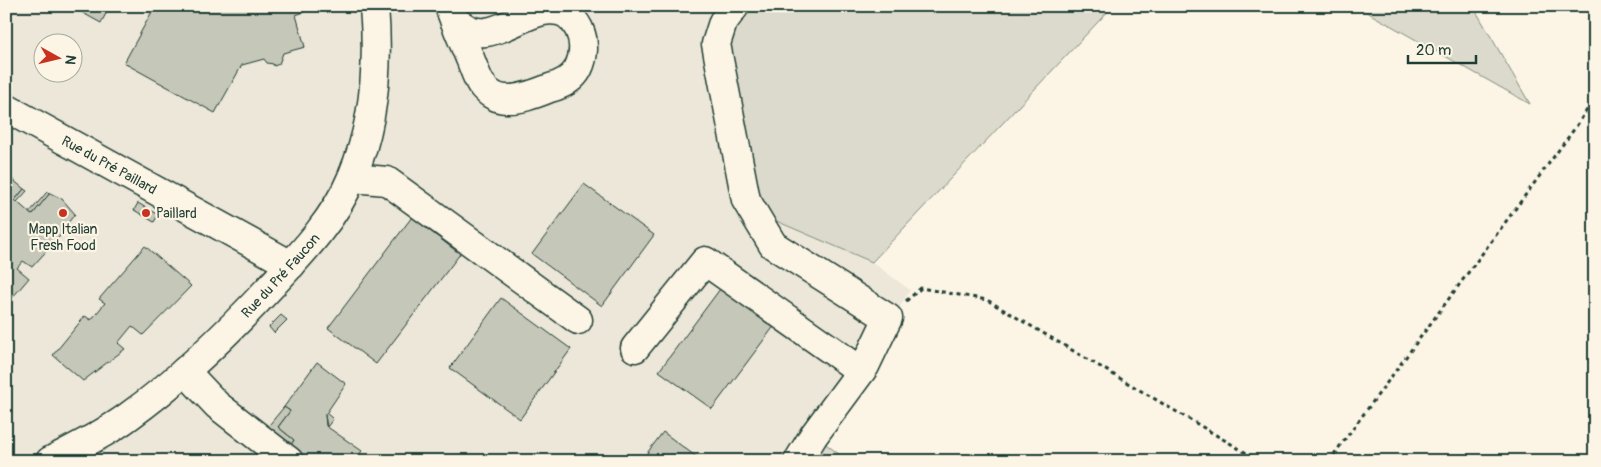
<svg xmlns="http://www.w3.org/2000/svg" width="1601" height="467" font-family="Pangolin,sans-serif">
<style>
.built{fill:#ece7d8;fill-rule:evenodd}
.green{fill:#dcdacc;stroke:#7e8c80}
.building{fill:#c5c7b9;stroke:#1f3d34}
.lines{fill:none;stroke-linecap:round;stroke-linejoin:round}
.minor-casing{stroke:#1f3d34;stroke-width:31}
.path{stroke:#1f3d34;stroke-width:3;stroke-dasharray:4 4;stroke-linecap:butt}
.minor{stroke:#fcf5e5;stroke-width:28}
.poi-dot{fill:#c8321e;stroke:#fcf5e5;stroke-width:2}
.labels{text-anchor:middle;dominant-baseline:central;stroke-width:4.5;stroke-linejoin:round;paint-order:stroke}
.street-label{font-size:14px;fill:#1f3d34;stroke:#fcf5e5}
.poi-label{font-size:14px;fill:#1f3d34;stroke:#fcf5e5;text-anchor:start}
</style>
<rect width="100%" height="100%" fill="#fcf5e5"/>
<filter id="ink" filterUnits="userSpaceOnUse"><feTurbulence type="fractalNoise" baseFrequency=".02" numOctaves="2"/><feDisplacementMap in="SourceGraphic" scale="10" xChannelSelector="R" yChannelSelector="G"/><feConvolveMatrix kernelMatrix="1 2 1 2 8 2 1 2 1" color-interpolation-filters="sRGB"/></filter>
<g filter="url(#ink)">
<path class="built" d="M 6,6 L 711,6 L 760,214 L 872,262 L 910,290 L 861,371 L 800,461 L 6,461 ZM 42,42 L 72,42 L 72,72 L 42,72 Z"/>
<g class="green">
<path d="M 711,6 L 1113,6 L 872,262 L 760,214 Z"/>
<path d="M 1356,6 L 1473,6 L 1530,104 Z"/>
<path d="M 814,435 L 848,461 L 800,461 Z"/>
</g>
<g class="building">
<path d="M 70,6 L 110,6 L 101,23 Z"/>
<path d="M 155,6 L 302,6 L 304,12 L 296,15 L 305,47 L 283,53 L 279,64 L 274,66 L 273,64 L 267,63 L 264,59 L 242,65 L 215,113 L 124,63 Z"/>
<path d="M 6,174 L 24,189 L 15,200 L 32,215 L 50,193 L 62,199 L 75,214 L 67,224 L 69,226 L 32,267 L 23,261 L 17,268 L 29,278 L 6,305 Z"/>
<path d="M 584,184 L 654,235 L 602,306 L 532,254 Z"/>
<path d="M 24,189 L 27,191 L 17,202 L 15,200 Z"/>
<path d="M 47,192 L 50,193 L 32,215 L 29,213 Z"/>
<path d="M 138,203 L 158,215 L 154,222 L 134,210 Z"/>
<path d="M 412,217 L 460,254 L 376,364 L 328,328 Z"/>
<path d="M 145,246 L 191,286 L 143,335 L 132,326 L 118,343 L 125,349 L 83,381 L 53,355 L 85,316 L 91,320 L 105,303 L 99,299 Z"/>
<path d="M 723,285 L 775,325 L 712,409 L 659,371 Z"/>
<path d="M 501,298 L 571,349 L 520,419 L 450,368 Z"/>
<path d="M 281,315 L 287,320 L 274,333 L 269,327 Z"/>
<path d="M 317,362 L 346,384 L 325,415 L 326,426 L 362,451 L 354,461 L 310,461 L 290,446 L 294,440 L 278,427 L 290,411 L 284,407 Z"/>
<path d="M 284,407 L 290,411 L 278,427 L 294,440 L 290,446 L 265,430 Z"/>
<path d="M 326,413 L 333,419 L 327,427 L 325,415 Z"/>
<path d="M 663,432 L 702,461 L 641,461 Z"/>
</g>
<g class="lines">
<g class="minor-casing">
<g id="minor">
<path d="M 449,6 C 455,23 462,39 469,56 C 473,65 476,76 481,84 C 487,92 496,99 506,99 C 521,100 537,93 550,88 C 561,85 572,80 578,69 C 584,57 585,42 579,29 C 576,23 572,18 567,14 C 540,0 512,29 486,32 C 473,34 464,27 454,20"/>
<path d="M 735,6 L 723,22 L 716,44 L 746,200 L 773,245 L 888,318 L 865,366 L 814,435 L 798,461"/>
<path id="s1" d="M 6,108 L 291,265"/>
<path d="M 352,178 L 387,181 L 578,320"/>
<path d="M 635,348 L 705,261 L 861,371"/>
<path d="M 185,371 L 217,405 L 289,461"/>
<path id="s2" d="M 50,461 C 77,447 105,434 129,416 C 182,378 230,331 274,283 C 304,251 335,218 352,177 C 375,123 379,65 374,6"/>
</g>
</g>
<g class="path">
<path d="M 906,301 L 921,288 L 987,300 L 1260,461"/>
<path d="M 1329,461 L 1575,128 L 1595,98"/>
</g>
<use href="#minor" class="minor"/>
</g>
</g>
<g class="poi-dot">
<circle cx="63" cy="213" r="5"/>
<circle cx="146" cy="213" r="5"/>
</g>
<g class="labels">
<g class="street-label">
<text stroke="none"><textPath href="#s1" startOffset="118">Rue du Pré Paillard</textPath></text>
<text stroke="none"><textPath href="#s2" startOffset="298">Rue du Pré Faucon</textPath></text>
</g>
<g class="poi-label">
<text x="156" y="213">Paillard</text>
<text x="63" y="229" text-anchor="middle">Mapp Italian<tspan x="63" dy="16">Fresh Food</tspan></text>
</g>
</g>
<rect width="1601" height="467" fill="none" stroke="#fcf5e5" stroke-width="25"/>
<rect x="12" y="12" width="1576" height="442" fill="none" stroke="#1f3d34" stroke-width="2" filter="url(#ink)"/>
<g transform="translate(58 58) rotate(98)"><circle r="24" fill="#fcf5e5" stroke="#a4ab9e"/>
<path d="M0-4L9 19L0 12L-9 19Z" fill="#c8321e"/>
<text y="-8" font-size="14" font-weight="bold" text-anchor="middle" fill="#1f3d34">N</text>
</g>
<path d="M1408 55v8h68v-8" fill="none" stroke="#1f3d34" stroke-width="2.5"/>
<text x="1416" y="55" font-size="15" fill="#1f3d34" stroke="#fcf5e5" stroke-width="4" paint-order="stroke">20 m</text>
</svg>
